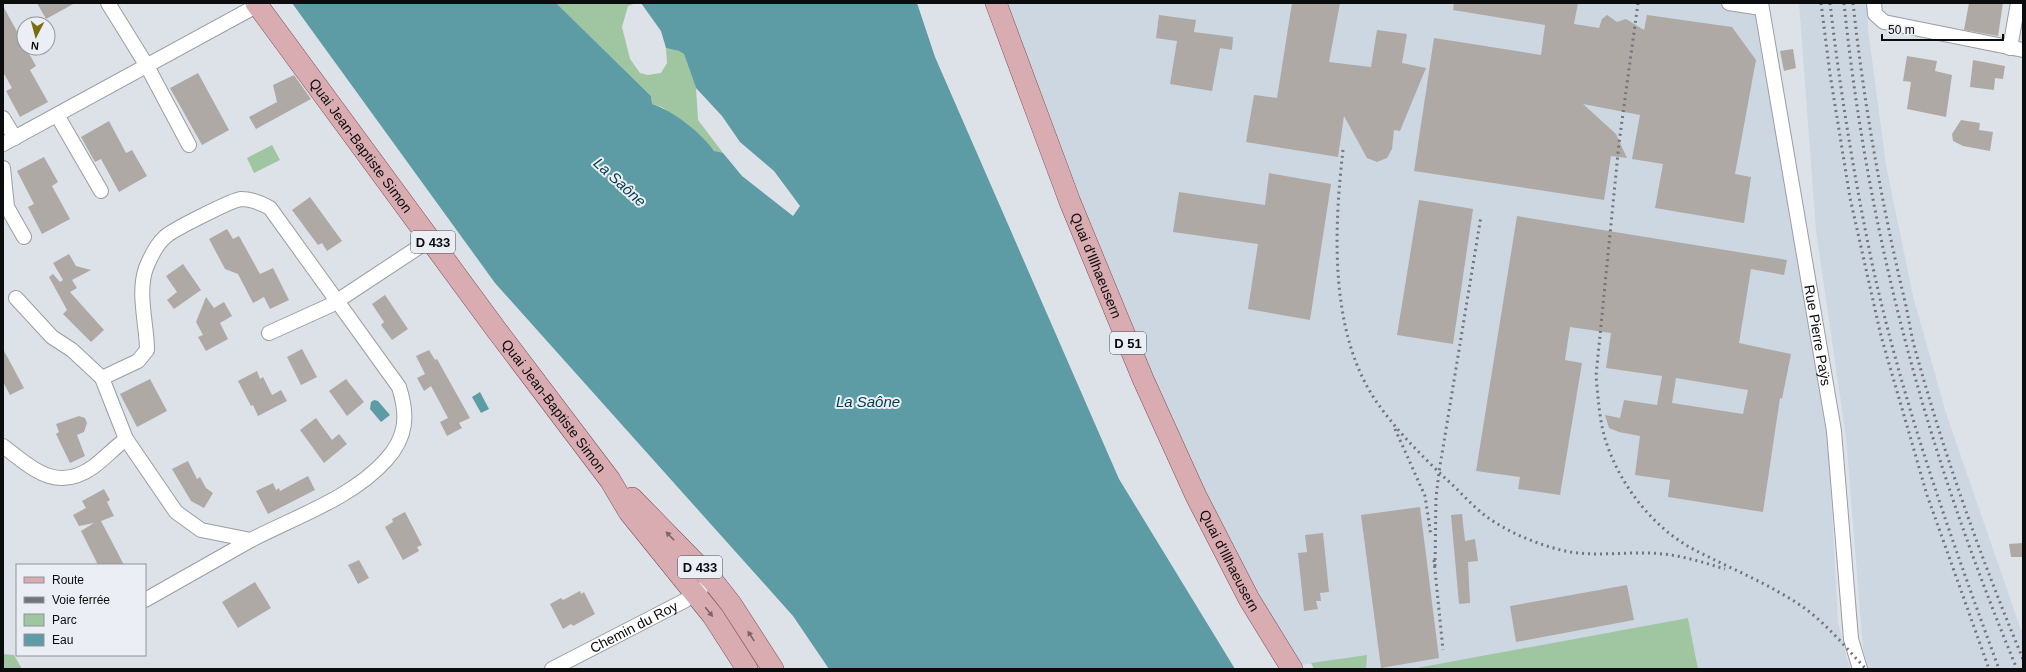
<svg xmlns="http://www.w3.org/2000/svg" width="2026" height="672" font-family="Arial,sans-serif">
<style>
.built{fill:#cdd7e2}
.green{fill:#a0c5a1}
.water{fill:#5d9ba5}
.building{fill:#aea9a4;fill-rule:evenodd}
.lines{fill:none;stroke-linecap:round;stroke-linejoin:round}
.minor-casing{stroke:#9a9ea3;stroke-width:16}
.primary-casing{stroke:#805056;stroke-width:22}
.minor{stroke:#fff;stroke-width:14}
.primary{stroke:#d9acb1;stroke-width:21}
.rail{stroke:#727579;stroke-width:3;stroke-dasharray:2 4;stroke-linecap:butt}
.oneway{fill:#7c6468}
.labels{text-anchor:middle;dominant-baseline:central;stroke-width:4;stroke-linejoin:round;paint-order:stroke}
.shield{fill:#ebeff5;stroke:#4e5053;stroke-width:1}
.shield-label{font-size:13px;font-weight:bold;fill:#0b0c0e}
.street-label{font-size:14px;fill:#0b0c0e;stroke:#ebeff5}
.water-label{font-size:15px;font-style:italic;fill:#003d45;stroke:#ebeff5}
</style>
<rect width="100%" height="100%" fill="#dde2e8"/>
<g class="built">
<path d="M 1006,3 L 1754,3 L 1827,423 L 1838,622 L 1847,659 L 1851,669 L 1698,669 L 1688,618 L 1411,669 L 1366,669 L 1366,655 L 1296,666 L 1243,580 L 1124,323 Z"/>
<path d="M 1799,3 L 1867,3 L 1868,29 L 1886,165 L 1913,296 L 1946,413 L 2021,630 L 2023,630 L 2023,669 L 1868,669 L 1863,648 L 1846,437 L 1816,231 Z"/>
</g>
<g class="green">
<path d="M 556,3 L 636,3 L 628,6 L 622,27 L 630,59 L 640,73 L 648,75 L 661,73 L 667,63 L 666,48 L 679,51 L 684,54 L 696,88 L 698,120 L 723,153 L 717,153 L 662,107 L 652,104 L 651,96 Z"/>
<path d="M 272,145 L 280,160 L 254,173 L 247,158 Z"/>
<path d="M 1688,618 L 1698,669 L 1411,669 Z"/>
<path d="M 3,654 L 14,655 L 22,669 L 3,669 Z"/>
<path d="M 1367,655 L 1366,669 L 1314,669 L 1311,663 Z"/>
</g>
<g class="water">
<path d="M 292,3 L 556,3 L 651,96 L 652,104 C 674,111 701,133 714,151 L 723,153 L 742,176 L 793,216 L 800,206 L 774,171 L 740,142 L 722,116 L 696,88 L 684,54 L 679,51 L 666,48 L 661,31 L 641,3 L 917,3 L 935,57 L 1119,479 L 1235,669 L 829,669 L 793,616 L 495,283 Z"/>
<path d="M 480,392 L 489,409 L 481,413 L 472,397 Z"/>
<path d="M 374,400 L 378,401 L 390,415 L 381,422 L 370,409 L 371,402 Z"/>
</g>
<g class="building">
<path d="M 37,3 L 75,3 L 46,19 Z"/>
<path d="M 1292,3 L 1340,3 L 1329,62 L 1371,67 L 1377,30 L 1407,34 L 1402,63 L 1426,68 L 1400,131 L 1394,130 L 1392,149 L 1387,158 L 1377,162 L 1367,158 L 1344,116 L 1338,157 L 1246,142 L 1254,95 L 1277,98 Z"/>
<path d="M 1454,3 L 1578,3 L 1574,24 L 1599,28 L 1602,19 L 1607,15 L 1617,22 L 1626,19 L 1644,30 L 1647,15 L 1732,27 L 1756,60 L 1735,174 L 1751,177 L 1744,223 L 1655,208 L 1663,164 L 1632,159 L 1640,115 L 1583,104 L 1616,134 L 1627,158 L 1611,156 L 1604,200 L 1414,171 L 1434,38 L 1541,55 L 1545,25 L 1453,10 Z"/>
<path d="M 1969,3 L 2003,3 L 1998,36 L 1964,30 Z"/>
<path d="M 3,6 L 24,44 L 24,48 L 26,48 L 36,66 L 30,70 L 48,102 L 20,117 L 6,91 L 12,88 L 3,72 Z"/>
<path d="M 1159,15 L 1196,20 L 1194,32 L 1233,37 L 1232,50 L 1220,48 L 1212,91 L 1170,84 L 1177,41 L 1156,38 Z"/>
<path d="M 1793,49 L 1796,68 L 1784,71 L 1780,51 Z"/>
<path d="M 1907,56 L 1937,61 L 1935,71 L 1952,75 L 1946,117 L 1907,109 L 1911,82 L 1903,81 Z"/>
<path d="M 1973,60 L 2005,66 L 2003,79 L 1995,78 L 1994,90 L 1970,87 Z"/>
<path d="M 198,73 L 229,130 L 202,145 L 170,88 Z"/>
<path d="M 294,75 L 311,99 L 256,129 L 249,117 L 277,102 L 273,85 Z"/>
<path d="M 1961,120 L 1980,123 L 1979,130 L 1993,132 L 1990,151 L 1963,146 L 1953,141 L 1952,134 Z"/>
<path d="M 109,121 L 126,153 L 132,150 L 147,176 L 119,192 L 101,159 L 95,162 L 81,137 Z"/>
<path d="M 44,157 L 58,182 L 52,186 L 70,219 L 42,234 L 28,207 L 34,204 L 17,171 Z"/>
<path d="M 1269,173 L 1331,184 L 1310,320 L 1248,309 L 1258,244 L 1173,232 L 1179,192 L 1265,205 Z"/>
<path d="M 310,197 L 342,241 L 327,251 L 322,243 L 318,245 L 292,210 Z"/>
<path d="M 1419,200 L 1473,209 L 1453,344 L 1397,335 Z"/>
<path d="M 1517,216 L 1787,260 L 1784,275 L 1751,269 L 1739,343 L 1791,354 L 1782,399 L 1780,398 L 1763,512 L 1668,497 L 1670,480 L 1635,475 L 1640,436 L 1619,432 L 1609,428 L 1605,415 L 1620,418 L 1624,400 L 1657,405 L 1662,376 L 1606,368 L 1611,333 L 1570,327 L 1565,360 L 1582,363 L 1560,495 L 1518,489 L 1520,477 L 1476,471 ZM 1676,378 L 1748,390 L 1743,414 L 1672,403 Z"/>
<path d="M 227,229 L 233,239 L 239,236 L 260,274 L 273,268 L 289,300 L 270,309 L 264,297 L 253,303 L 238,274 L 225,269 L 209,239 Z"/>
<path d="M 69,254 L 76,266 L 91,270 L 72,280 L 77,288 L 70,292 L 104,330 L 91,342 L 63,314 L 67,310 L 49,277 L 53,274 L 60,282 L 63,280 L 53,263 Z"/>
<path d="M 183,264 L 201,290 L 174,309 L 167,300 L 177,292 L 166,276 Z"/>
<path d="M 385,295 L 408,329 L 392,340 L 381,325 L 384,322 L 372,304 Z"/>
<path d="M 206,297 L 214,308 L 224,302 L 232,316 L 220,323 L 228,339 L 206,351 L 198,337 L 203,335 L 196,322 Z"/>
<path d="M 3,349 L 24,388 L 10,395 L 3,382 Z"/>
<path d="M 302,349 L 317,377 L 301,385 L 287,357 Z"/>
<path d="M 429,350 L 435,360 L 437,359 L 470,418 L 459,423 L 462,428 L 447,436 L 440,422 L 448,418 L 431,386 L 424,391 L 417,378 L 425,374 L 416,356 Z"/>
<path d="M 257,371 L 260,379 L 263,377 L 272,395 L 281,390 L 287,401 L 258,416 L 253,405 L 251,406 L 238,381 Z"/>
<path d="M 150,379 L 167,411 L 137,427 L 120,394 Z"/>
<path d="M 346,379 L 364,402 L 347,416 L 329,391 Z"/>
<path d="M 79,416 L 85,418 L 87,423 L 84,432 L 77,435 L 85,456 L 70,463 L 56,434 L 59,432 L 56,424 Z"/>
<path d="M 316,418 L 332,440 L 339,434 L 347,444 L 324,463 L 300,430 Z"/>
<path d="M 188,461 L 197,479 L 200,477 L 206,488 L 213,493 L 204,508 L 191,501 L 172,469 Z"/>
<path d="M 308,476 L 315,490 L 268,514 L 256,491 L 273,483 L 276,490 L 279,488 L 280,491 Z"/>
<path d="M 104,489 L 110,500 L 107,502 L 114,516 L 101,521 L 124,565 L 98,565 L 81,531 L 94,523 L 79,526 L 73,515 L 86,508 L 82,501 Z"/>
<path d="M 1420,507 L 1439,658 L 1381,668 L 1361,515 Z"/>
<path d="M 405,512 L 422,545 L 417,547 L 419,551 L 403,560 L 385,527 L 393,522 L 392,519 Z"/>
<path d="M 1462,514 L 1465,541 L 1475,539 L 1478,561 L 1468,562 L 1470,603 L 1459,604 L 1451,515 Z"/>
<path d="M 1323,533 L 1329,592 L 1320,593 L 1321,601 L 1316,601 L 1318,609 L 1304,611 L 1298,553 L 1307,552 L 1305,535 Z"/>
<path d="M 2023,543 L 2023,557 L 2011,557 L 2009,544 Z"/>
<path d="M 359,560 L 369,578 L 358,584 L 348,565 Z"/>
<path d="M 255,582 L 271,608 L 238,628 L 222,602 Z"/>
<path d="M 1627,585 L 1634,620 L 1516,642 L 1510,606 Z"/>
<path d="M 580,591 L 581,594 L 584,592 L 595,614 L 573,626 L 571,624 L 563,629 L 550,604 L 561,598 L 563,600 Z"/>
</g>
<g class="lines">
<g class="minor-casing">
<g id="minor">
<path d="M 108,3 L 147,66 L 189,145"/>
<path d="M 1729,3 L 1761,8"/>
<path id="s1" d="M 1761,3 L 1834,431 L 1851,639 L 1860,669"/>
<path d="M 1874,3 L 1875,14 L 1884,22 L 2023,50"/>
<path d="M 2010,48 L 2018,3"/>
<path d="M 57,115 L 101,191"/>
<path d="M 3,118 L 15,138"/>
<path d="M 3,144 L 258,5"/>
<path d="M 3,168 L 7,207 L 24,237"/>
<path d="M 16,298 L 52,337 L 72,350 L 102,378 L 126,439 L 176,512 L 201,530 L 251,540"/>
<path d="M 269,333 L 331,305 L 431,239"/>
<path d="M 102,378 L 138,361 L 147,350 C 147,325 137,293 146,268 C 150,258 157,244 165,237 C 172,230 232,200 241,199 C 252,199 261,203 270,208 L 399,387 C 408,415 407,437 386,460 C 352,498 295,517 251,540 C 215,560 180,580 145,600"/>
<path d="M 3,446 C 32,468 56,493 93,467 C 104,459 114,448 126,439"/>
<path id="s2" d="M 552,669 L 684,601 L 701,589"/>
</g>
</g>
<g class="primary-casing">
<g id="primary">
<path id="s3" d="M 256,3 L 495,328 L 610,480 L 629,512 L 713,616 L 747,669"/>
<path id="s4" d="M 996,3 L 1070,202 L 1143,379 L 1196,496 L 1249,599 L 1292,669"/>
<path d="M 632,498 L 713,581 L 731,604 L 773,669"/>
</g>
</g>
<use href="#minor" class="minor"/>
<use href="#primary" class="primary"/>
<g class="rail">
<path d="M 1638,3 L 1619,143 L 1596,376 C 1598,396 1599,416 1604,435 C 1617,481 1650,525 1691,548 C 1729,568 1768,583 1803,607 C 1827,624 1846,648 1866,669"/>
<path d="M 1821,3 L 1830,74 L 1850,198 L 1881,336 L 1927,495 L 1989,669"/>
<path d="M 1830,3 C 1840,90 1854,177 1872,263 C 1902,401 1950,536 1999,669"/>
<path d="M 1844,3 C 1868,237 1927,453 2017,669"/>
<path d="M 1853,3 C 1864,105 1882,206 1906,306 C 1909,320 1911,335 1915,349 C 1944,454 1981,559 2023,659"/>
<path d="M 1343,150 C 1334,229 1329,332 1376,401 C 1395,429 1421,455 1445,478 C 1459,490 1472,506 1487,517 C 1508,532 1532,542 1557,549 C 1592,559 1628,550 1663,554 C 1684,556 1705,563 1725,569"/>
<path d="M 1395,429 L 1425,496 L 1431,536"/>
<path d="M 1434,560 L 1443,650"/>
<path d="M 1435,566 L 1436,498 L 1439,472 L 1481,216"/>
</g>
</g>
<defs><path id="oneway-solid" d="M-6-.8H1V-3.2L6.5 0L1 3.2V.8H-6Z"/></defs>
<g class="oneway">
<use href="#oneway-solid" transform="translate(670 536) rotate(-134)"/>
<use href="#oneway-solid" transform="translate(709 612) rotate(51)"/>
<use href="#oneway-solid" transform="translate(751 636) rotate(-123)"/>
</g>
<g class="labels">
<g class="shield">
<rect x="411" y="231" width="44" height="22" rx="3"/>
<rect x="1110" y="332" width="36" height="22" rx="3"/>
<rect x="678" y="556" width="44" height="22" rx="3"/>
</g>
<g class="shield-label">
<text x="433" y="242">D 433</text>
<text x="1128" y="343">D 51</text>
<text x="700" y="567">D 433</text>
</g>
<g class="street-label">
<text stroke="none"><textPath href="#s3" startOffset="177">Quai Jean-Baptiste Simon</textPath></text>
<text stroke="none"><textPath href="#s4" startOffset="281">Quai d'Illhaeusern</textPath></text>
<text stroke="none"><textPath href="#s1" startOffset="337">Rue Pierre Paÿs</textPath></text>
<text stroke="none"><textPath href="#s3" startOffset="501">Quai Jean-Baptiste Simon</textPath></text>
<text stroke="none"><textPath href="#s4" startOffset="605">Quai d'Illhaeusern</textPath></text>
<text stroke="none"><textPath href="#s2" startOffset="92">Chemin du Roy</textPath></text>
</g>
<g class="water-label">
<text transform="translate(620 182) rotate(42)">La Saône</text>
<text x="868" y="401">La Saône</text>
</g>
</g>
<rect width="2026" height="672" fill="none" stroke="#0b0c0e" stroke-width="8"/>
<rect x="16" y="564" width="130" height="92" fill="#ebeff5" stroke="#919499"/>
<rect x="24" y="577" width="20" height="6" fill="#d9acb1" stroke="#919499"/>
<text x="52" y="584" font-size="12" fill="#0b0c0e">Route</text>
<rect x="24" y="597" width="20" height="6" fill="#727579" stroke="#919499"/>
<text x="52" y="604" font-size="12" fill="#0b0c0e">Voie ferrée</text>
<rect x="24" y="614" width="20" height="12" fill="#a0c5a1" stroke="#919499"/>
<text x="52" y="624" font-size="12" fill="#0b0c0e">Parc</text>
<rect x="24" y="634" width="20" height="12" fill="#5d9ba5" stroke="#919499"/>
<text x="52" y="644" font-size="12" fill="#0b0c0e">Eau</text>
<g transform="translate(36 36) rotate(186)"><circle r="19" fill="#ebeff5" stroke="#919499"/>
<path d="M0-3L7 15L0 10L-7 15Z" fill="#796e0b"/>
<text y="-6" font-size="11" font-weight="bold" text-anchor="middle" fill="#0b0c0e">N</text>
</g>
<path d="M1882 34v6h121v-6" fill="none" stroke="#0b0c0e" stroke-width="2"/>
<text x="1888" y="34" font-size="12" fill="#0b0c0e" stroke="#ebeff5" stroke-width="3" paint-order="stroke">50 m</text>
</svg>
